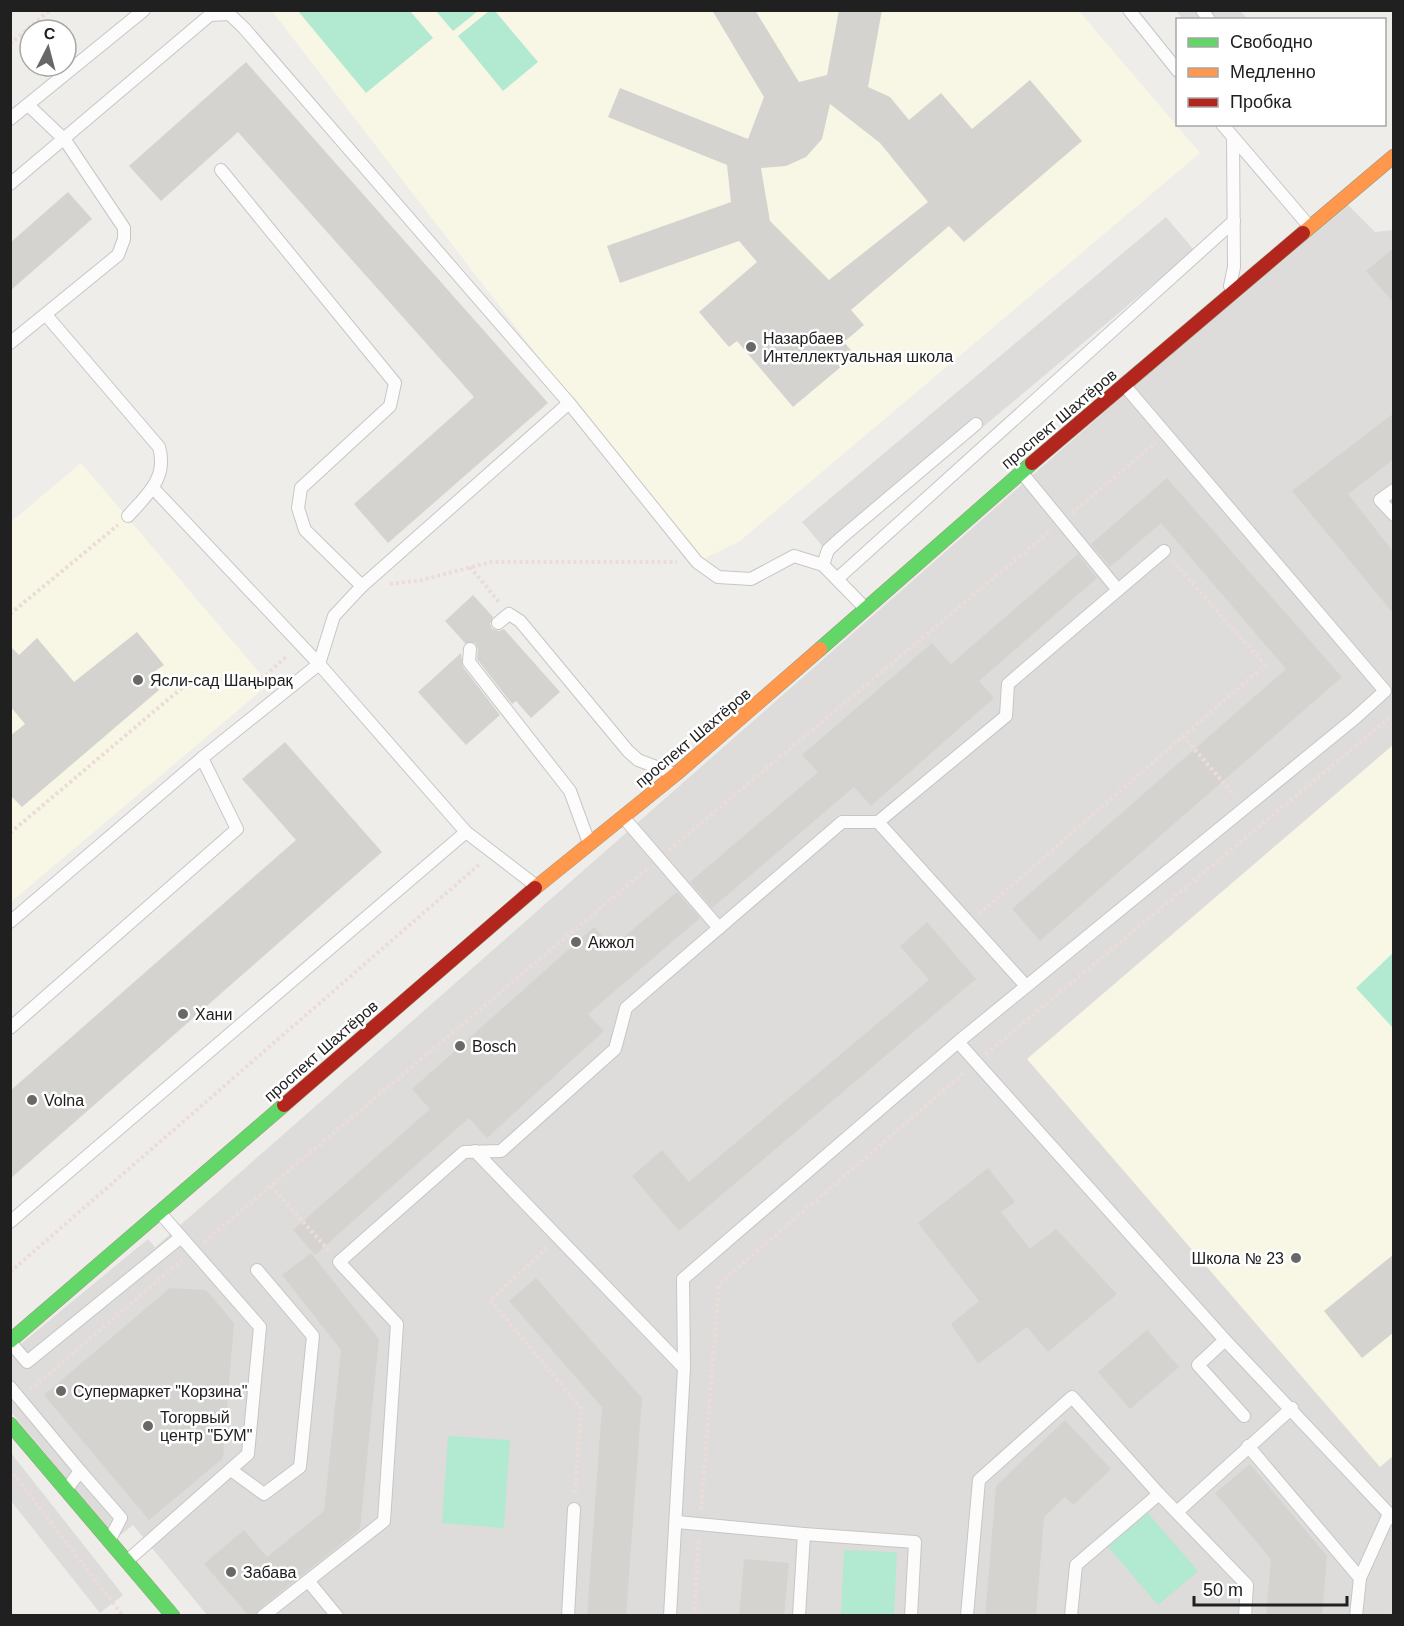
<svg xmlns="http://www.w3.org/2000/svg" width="1404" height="1626" font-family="Helvetica,sans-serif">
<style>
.residential{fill:#dedcda}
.education{fill:#f8f7e5}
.religious{fill:#dddcda}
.pitch{fill:#b2e9d1}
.building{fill:#d5d3d0;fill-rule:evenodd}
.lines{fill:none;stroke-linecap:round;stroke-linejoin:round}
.lane-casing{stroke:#c7c6c5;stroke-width:14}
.fast-casing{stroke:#989a7f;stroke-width:15}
.slow-casing{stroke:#989a7f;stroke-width:15}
.jam-casing{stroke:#989a7f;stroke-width:15}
.path{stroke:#ecdcd9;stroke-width:4;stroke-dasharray:3 3;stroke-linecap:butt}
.lane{stroke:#fdfcfc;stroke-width:12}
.fast{stroke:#63d668;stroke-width:14}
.slow{stroke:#ff974d;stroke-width:14}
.jam{stroke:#b3261e;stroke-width:14}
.poi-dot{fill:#686866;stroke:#fff;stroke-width:2}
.labels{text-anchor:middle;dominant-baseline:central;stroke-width:5;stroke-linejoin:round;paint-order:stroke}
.poi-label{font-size:16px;fill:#202020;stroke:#fff;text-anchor:start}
.street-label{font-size:16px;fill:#202020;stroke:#fff}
</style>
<rect width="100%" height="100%" fill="#efede9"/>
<path class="residential" d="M 1344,201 L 1375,232 L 1393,230 L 1393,1615 L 207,1615 L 10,1375 Z"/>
<g class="education">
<path d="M 272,11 L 1079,11 L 1200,153 L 740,541 L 697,562 Z"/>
<path d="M 81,463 L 269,684 L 11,902 L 11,522 Z"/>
<path d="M 1393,745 L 1393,1456 L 1380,1467 L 1027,1059 Z"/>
</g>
<g class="religious">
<path d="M 1176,11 L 1240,11 L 1248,19 L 1183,19 Z"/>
<path d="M 1166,217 L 1194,250 L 830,555 L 802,522 Z"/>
<path d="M 1352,254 L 1393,302 L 1393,351 L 1262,462 L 1197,384 Z"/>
<path d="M 148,1239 L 177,1273 L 35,1391 L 141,1518 L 116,1539 L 11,1412 L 10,1353 Z"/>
<path d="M 11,1453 L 123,1595 L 100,1613 L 11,1501 Z"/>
</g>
<g class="pitch">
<path d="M 298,11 L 410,11 L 433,38 L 366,93 Z"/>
<path d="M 436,11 L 478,11 L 453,31 Z"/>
<path d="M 489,11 L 495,11 L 538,62 L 503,91 L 458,36 Z"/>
<path d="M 1393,953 L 1393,1028 L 1356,988 Z"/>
<path d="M 448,1436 L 510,1440 L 504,1528 L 442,1523 Z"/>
<path d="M 1148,1513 L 1198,1571 L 1158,1605 L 1108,1547 Z"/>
<path d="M 844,1550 L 897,1552 L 894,1615 L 841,1615 Z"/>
</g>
<g class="building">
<path d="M 712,10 L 755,10 L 799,82 L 827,75 L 839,10 L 882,10 L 868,87 L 890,97 L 909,120 L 941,93 L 972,129 L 1030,80 L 1082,141 L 964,242 L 949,226 L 851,310 L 864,325 L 844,342 L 855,355 L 793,407 L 737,341 L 729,347 L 699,312 L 757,262 L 739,241 L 620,283 L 607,246 L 731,202 L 727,165 L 608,117 L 620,88 L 748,139 L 764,97 ZM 830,104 L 880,143 L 928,202 L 829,280 L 770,221 L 761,168 L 786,166 L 806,157 L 822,139 Z"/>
<path d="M 246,62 L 548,403 L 388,543 L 354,504 L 474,397 L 238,132 L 161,201 L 129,166 Z"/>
<path d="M 68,192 L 92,219 L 10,291 L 10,243 Z"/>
<path d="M 1394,248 L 1394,303 L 1366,271 Z"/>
<path d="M 1394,413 L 1394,459 L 1348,494 L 1394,553 L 1394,614 L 1292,491 Z"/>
<path d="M 1167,478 L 1342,677 L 1040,941 L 1012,909 L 1286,669 L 1161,523 L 1110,567 L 1091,544 Z"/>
<path d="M 1078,554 L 1097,578 L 979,681 L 994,698 L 871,806 L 854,787 L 712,908 L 690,882 L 818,772 L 802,755 L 932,643 L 951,664 Z"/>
<path d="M 473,595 L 493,617 L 490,624 L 492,629 L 499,631 L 504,629 L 560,692 L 531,718 L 516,701 L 512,704 L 477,659 L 478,649 L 475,643 L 465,643 L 445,621 Z"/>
<path d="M 137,632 L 164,665 L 148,676 L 159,690 L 22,807 L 10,795 L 10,736 L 25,724 L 10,706 L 10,646 L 19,655 L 37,638 L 74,682 Z"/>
<path d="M 461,653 L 463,667 L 500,715 L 466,745 L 418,692 Z"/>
<path d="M 285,742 L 382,852 L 10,1179 L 10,1091 L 296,840 L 242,779 Z"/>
<path d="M 677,892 L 700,918 L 588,1014 L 604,1031 L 487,1138 L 469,1118 L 315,1255 L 293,1230 L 430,1109 L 412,1089 L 594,927 L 612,947 Z"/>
<path d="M 927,922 L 976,979 L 679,1231 L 632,1176 L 662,1150 L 689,1182 L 929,980 L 900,946 Z"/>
<path d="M 988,1168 L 1015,1202 L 1001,1212 L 1030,1249 L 1056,1229 L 1117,1294 L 1048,1352 L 1027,1327 L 978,1364 L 951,1324 L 979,1301 L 918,1223 Z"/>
<path d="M 311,1253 L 379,1339 L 360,1529 L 258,1610 L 255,1616 L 249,1616 L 204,1564 L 244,1530 L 267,1557 L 324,1511 L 341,1350 L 282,1275 Z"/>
<path d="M 1394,1254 L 1394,1332 L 1362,1358 L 1324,1311 Z"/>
<path d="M 536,1278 L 642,1398 L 626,1616 L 587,1616 L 602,1407 L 509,1301 Z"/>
<path d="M 170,1288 L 206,1290 L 234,1323 L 223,1458 L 149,1520 L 44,1395 Z"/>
<path d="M 1147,1330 L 1179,1367 L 1130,1409 L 1098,1372 Z"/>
<path d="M 1065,1420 L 1111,1469 L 1073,1505 L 1065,1497 L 1044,1517 L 1036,1616 L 985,1616 L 996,1486 Z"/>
<path d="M 1250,1464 L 1327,1556 L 1322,1616 L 1266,1616 L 1271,1559 L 1215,1493 Z"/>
<path d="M 744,1559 L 789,1563 L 784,1616 L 739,1616 Z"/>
</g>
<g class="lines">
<g class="lane-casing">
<g id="lane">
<path d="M 225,10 L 244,28 L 569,403 L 697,562 L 718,577 L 751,579 L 794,556 L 823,565 L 864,607"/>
<path d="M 1129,10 L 1178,71"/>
<path d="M 1202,10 L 1209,20"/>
<path d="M 10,119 L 144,10"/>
<path d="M 1222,124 L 1309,226"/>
<path d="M 221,170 L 395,383 L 390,406 L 301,488 L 298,508 L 305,530 L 362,586 L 569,403"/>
<path d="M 10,184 L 210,15 L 228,14"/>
<path d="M 1230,286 L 1234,267 L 1233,138"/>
<path d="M 46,315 L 159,447 C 168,478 147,495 128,516"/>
<path d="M 10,343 L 118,255 L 124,239 L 124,228 L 65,140 L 28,105"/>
<path d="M 1022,473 L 1118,590 L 1164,551"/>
<path d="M 153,488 L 319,664 L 466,832 L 535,885"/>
<path d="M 1394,490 L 1380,500 L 1394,515"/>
<path d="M 823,565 L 828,550 L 841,538 L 976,424"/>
<path d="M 837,579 L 1234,221"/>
<path d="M 498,623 L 509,614 L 520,621 L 628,751 L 638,760 L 672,773"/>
<path d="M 470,649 L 469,662 L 570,791 L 588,840"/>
<path d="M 624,818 L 719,928"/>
<path d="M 878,822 L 1026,986"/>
<path d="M 10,922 L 202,758 L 319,664 L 334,616 L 362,586"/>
<path d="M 10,1028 L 237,829 L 202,758"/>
<path d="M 958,1042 L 1225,1340 L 1394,1519"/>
<path d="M 475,1151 L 684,1368"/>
<path d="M 10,1222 L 466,832"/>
<path d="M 1225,1340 L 1198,1365 L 1244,1416"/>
<path d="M 11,1343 L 27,1362 L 181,1237"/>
<path d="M 10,1387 L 80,1471 L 67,1489"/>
<path d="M 1248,1446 L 1360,1578"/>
<path d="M 231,1470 L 264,1494 L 300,1467 L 313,1336 L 257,1270"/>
<path d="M 80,1471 L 121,1518 L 110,1539"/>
<path d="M 1159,1494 L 1247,1585 L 1245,1616"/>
<path d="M 1177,1512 L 1292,1408"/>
<path d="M 677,1522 L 804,1534"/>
<path d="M 127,1561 L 248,1454 L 260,1327 L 161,1214"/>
<path d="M 309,1582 L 337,1616"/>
<path d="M 263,1616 L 384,1521 L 397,1324 L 339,1262 L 464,1152 L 501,1151 L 615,1049 L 626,1008 L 842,822 L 878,822 L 1006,716 L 1008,684 L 1118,590"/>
<path d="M 568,1616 L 574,1509"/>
<path d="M 670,1616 L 684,1368 L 683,1279 L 958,1042 L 1355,718 L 1385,691 L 1125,386"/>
<path d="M 799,1616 L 804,1534 L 915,1542 L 911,1616"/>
<path d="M 967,1616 L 979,1480 L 1072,1397 L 1159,1494 L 1076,1565 L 1071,1616"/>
<path d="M 1356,1616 L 1360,1578 L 1389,1514"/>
</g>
</g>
<g class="fast-casing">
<g id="fast">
<path d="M 820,649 L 1032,463"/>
<path d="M 10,1341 L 284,1105"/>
<path d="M 10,1424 L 173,1616"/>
</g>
</g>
<g class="slow-casing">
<g id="slow">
<path d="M 1303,233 L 1394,156"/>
<path d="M 535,888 L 676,774 L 820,649"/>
</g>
</g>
<g class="jam-casing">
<g id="jam">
<path d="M 1032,463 L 1303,233"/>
<path d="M 284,1105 L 535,888"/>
</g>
</g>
<g class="path">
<path d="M 10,15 L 16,10"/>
<path d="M 10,44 L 50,10"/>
<path d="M 1072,513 L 1156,442"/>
<path d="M 470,567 L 499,602"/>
<path d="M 390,584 L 422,580 L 491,562 L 677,562"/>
<path d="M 10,614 L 118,525"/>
<path d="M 1183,736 L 1235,796"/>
<path d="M 10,833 L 190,681 L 264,677 L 288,655"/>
<path d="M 669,850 L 1050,531"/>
<path d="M 979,914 L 1265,665 L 1173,561"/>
<path d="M 986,1054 L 1394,714"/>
<path d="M 271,1186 L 330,1252"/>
<path d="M 204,1242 L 648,868"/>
<path d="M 547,1248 L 490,1300 L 581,1408 L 575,1494"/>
<path d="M 10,1272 L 481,863"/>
<path d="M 30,1390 L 182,1260"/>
<path d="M 10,1469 L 123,1616"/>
<path d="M 701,1510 L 719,1284 L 965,1072"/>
<path d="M 694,1616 L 699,1538"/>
<path d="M 1392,1616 L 1394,1607"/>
</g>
<use href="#lane" class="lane"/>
<use href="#fast" class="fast"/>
<use href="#slow" class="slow"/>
<use href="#jam" class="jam"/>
</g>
<g class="poi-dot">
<circle cx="751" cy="347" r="6"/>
<circle cx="138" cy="680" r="6"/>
<circle cx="576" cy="942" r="6"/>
<circle cx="183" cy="1014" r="6"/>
<circle cx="460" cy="1046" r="6"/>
<circle cx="32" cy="1100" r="6"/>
<circle cx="1296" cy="1258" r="6"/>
<circle cx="61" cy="1391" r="6"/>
<circle cx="148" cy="1426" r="6"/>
<circle cx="231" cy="1572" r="6"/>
</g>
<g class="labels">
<g class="poi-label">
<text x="763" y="338">Назарбаев<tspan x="763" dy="18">Интеллектуальная школа</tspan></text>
<text x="150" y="680">Ясли-сад Шаңырақ</text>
<text x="588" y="942">Акжол</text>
<text x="195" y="1014">Хани</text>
<text x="472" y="1046">Bosch</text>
<text x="44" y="1100">Volna</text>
<text x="1284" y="1258" text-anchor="end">Школа № 23</text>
<text x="73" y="1391">Супермаркет "Корзина"</text>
<text x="160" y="1417">Тогорвый<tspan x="160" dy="18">центр "БУМ"</tspan></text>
<text x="243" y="1572">Забава</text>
</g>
<g class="street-label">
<text transform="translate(1059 419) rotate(-40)">проспект Шахтёров</text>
<text transform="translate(693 738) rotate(-40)">проспект Шахтёров</text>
<text transform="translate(321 1051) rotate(-41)">проспект Шахтёров</text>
</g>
</g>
<rect width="1404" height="1626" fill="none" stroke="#202020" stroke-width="24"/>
<rect x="1176" y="18" width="210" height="108" fill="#ffffff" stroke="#a6a6a6" stroke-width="1.5"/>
<rect x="1188" y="38" width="30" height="9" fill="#63d668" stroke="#a6a6a6" stroke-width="1.5"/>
<text x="1230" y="48" font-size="18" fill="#202020">Свободно</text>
<rect x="1188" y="68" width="30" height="9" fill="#ff974d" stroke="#a6a6a6" stroke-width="1.5"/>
<text x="1230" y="78" font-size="18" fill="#202020">Медленно</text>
<rect x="1188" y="98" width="30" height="9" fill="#b3261e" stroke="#a6a6a6" stroke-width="1.5"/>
<text x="1230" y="108" font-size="18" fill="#202020">Пробка</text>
<g transform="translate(48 48) rotate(6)"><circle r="28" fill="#ffffff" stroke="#a6a6a6" stroke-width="1.5"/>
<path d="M0-4.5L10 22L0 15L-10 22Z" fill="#686866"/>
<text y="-9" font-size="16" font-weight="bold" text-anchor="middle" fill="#202020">С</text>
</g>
<path d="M1194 1596v9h153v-9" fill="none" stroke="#202020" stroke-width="3"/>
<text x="1203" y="1596" font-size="18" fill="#202020" stroke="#ffffff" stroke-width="4.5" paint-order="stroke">50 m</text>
</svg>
